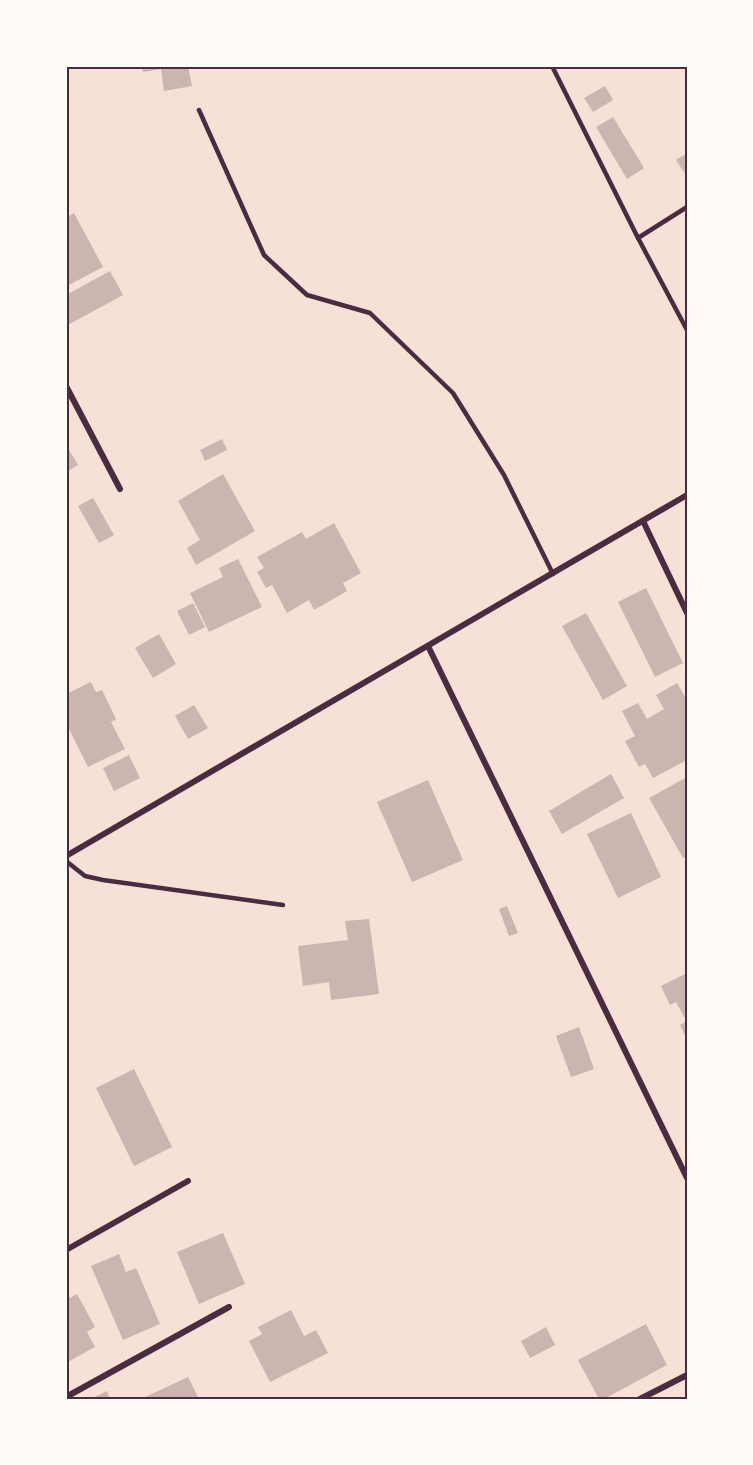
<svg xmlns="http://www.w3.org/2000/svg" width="753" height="1465" font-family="'Fira Sans Condensed',sans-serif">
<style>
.building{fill:#ccb4b1}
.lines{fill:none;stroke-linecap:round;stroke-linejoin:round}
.service{stroke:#4a2c40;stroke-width:4.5}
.minor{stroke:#4a2c40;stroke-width:6}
.neatline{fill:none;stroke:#4a2c40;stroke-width:2}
</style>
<rect width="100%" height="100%" fill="#f7e1d7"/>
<g class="building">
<path d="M 142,66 L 188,66 L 192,86 L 164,91 L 161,69 L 143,72 Z"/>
<path d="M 605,86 L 613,100 L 593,112 L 584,98 Z"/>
<path d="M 613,117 L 644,168 L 627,179 L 596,127 Z"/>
<path d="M 687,153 L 687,177 L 676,160 Z"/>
<path d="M 74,213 L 103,267 L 67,286 L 66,218 Z"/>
<path d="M 110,271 L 123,295 L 66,326 L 66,295 Z"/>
<path d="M 222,439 L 227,450 L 205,461 L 200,450 Z"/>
<path d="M 68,448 L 78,465 L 66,472 L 66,449 Z"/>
<path d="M 223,474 L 255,531 L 196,565 L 187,548 L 200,540 L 178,501 Z"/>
<path d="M 93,498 L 114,535 L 99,543 L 78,506 Z"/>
<path d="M 334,523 L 361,573 L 343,583 L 347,591 L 314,610 L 309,600 L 287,613 L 272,585 L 266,588 L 257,572 L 264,568 L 257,557 L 302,532 L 306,539 Z"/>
<path d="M 238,559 L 262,607 L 209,632 L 190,593 L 223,577 L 219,568 Z"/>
<path d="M 646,588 L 683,663 L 655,677 L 618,602 Z"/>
<path d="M 193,603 L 205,627 L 189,635 L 177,611 Z"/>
<path d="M 586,613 L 627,686 L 603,700 L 562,626 Z"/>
<path d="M 159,634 L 176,664 L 153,678 L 135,648 Z"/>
<path d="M 91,682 L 96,692 L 102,690 L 116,719 L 111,722 L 125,749 L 88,767 L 66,723 L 66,694 Z"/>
<path d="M 677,683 L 687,700 L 687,760 L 653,778 L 645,764 L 639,767 L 625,741 L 635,736 L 622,711 L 638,703 L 647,719 L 664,709 L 656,695 Z"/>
<path d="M 194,705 L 208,728 L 188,739 L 175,716 Z"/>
<path d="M 129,755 L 140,778 L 114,791 L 103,768 Z"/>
<path d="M 611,774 L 624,798 L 562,834 L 549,811 Z"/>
<path d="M 687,777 L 687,856 L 683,858 L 649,798 Z"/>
<path d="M 428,780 L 463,860 L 412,882 L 377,802 Z"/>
<path d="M 631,813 L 661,877 L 618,898 L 587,834 Z"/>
<path d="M 507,906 L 518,933 L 509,936 L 499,909 Z"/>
<path d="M 369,919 L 379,994 L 331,1000 L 329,982 L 303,986 L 298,946 L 348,940 L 345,921 Z"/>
<path d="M 687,973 L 687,1016 L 684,1017 L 676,1002 L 670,1005 L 661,986 Z"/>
<path d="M 687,1021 L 687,1040 L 680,1025 Z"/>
<path d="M 579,1027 L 594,1069 L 571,1077 L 556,1036 Z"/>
<path d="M 134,1069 L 172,1147 L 134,1166 L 96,1088 Z"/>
<path d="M 223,1233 L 245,1284 L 199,1304 L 177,1252 Z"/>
<path d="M 119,1254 L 126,1272 L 136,1268 L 160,1324 L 123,1340 L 91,1266 Z"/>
<path d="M 66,1291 L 70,1298 L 77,1294 L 95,1327 L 87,1332 L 95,1347 L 66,1363 Z"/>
<path d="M 291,1310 L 304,1336 L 316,1330 L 328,1353 L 270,1382 L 249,1341 L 262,1334 L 258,1327 Z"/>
<path d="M 646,1324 L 667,1365 L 604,1399 L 599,1399 L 578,1360 Z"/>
<path d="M 546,1327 L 555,1345 L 530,1358 L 521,1341 Z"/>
<path d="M 188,1377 L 199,1399 L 141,1399 Z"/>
<path d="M 107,1391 L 110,1399 L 90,1399 Z"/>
</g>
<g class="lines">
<g class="service">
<path d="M 552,66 L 638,238 L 687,330"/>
<path d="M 199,110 L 264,255 L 307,295 L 370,313 L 453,393 L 504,475 L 553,574"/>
<path d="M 638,238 L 687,207"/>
<path d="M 66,861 L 85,876 L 103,880 L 283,905"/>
</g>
<g class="minor">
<path d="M 66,386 L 120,489"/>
<path d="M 643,521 L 687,613"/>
<path d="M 428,646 L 687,1178"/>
<path d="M 66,856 L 687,495"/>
<path d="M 66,1250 L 188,1181"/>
<path d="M 66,1397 L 229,1307"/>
<path d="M 640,1399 L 687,1375"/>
</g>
</g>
<rect width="753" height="1465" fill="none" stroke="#fffaf5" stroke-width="135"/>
<rect x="68" y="68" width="618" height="1330" class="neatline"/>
</svg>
